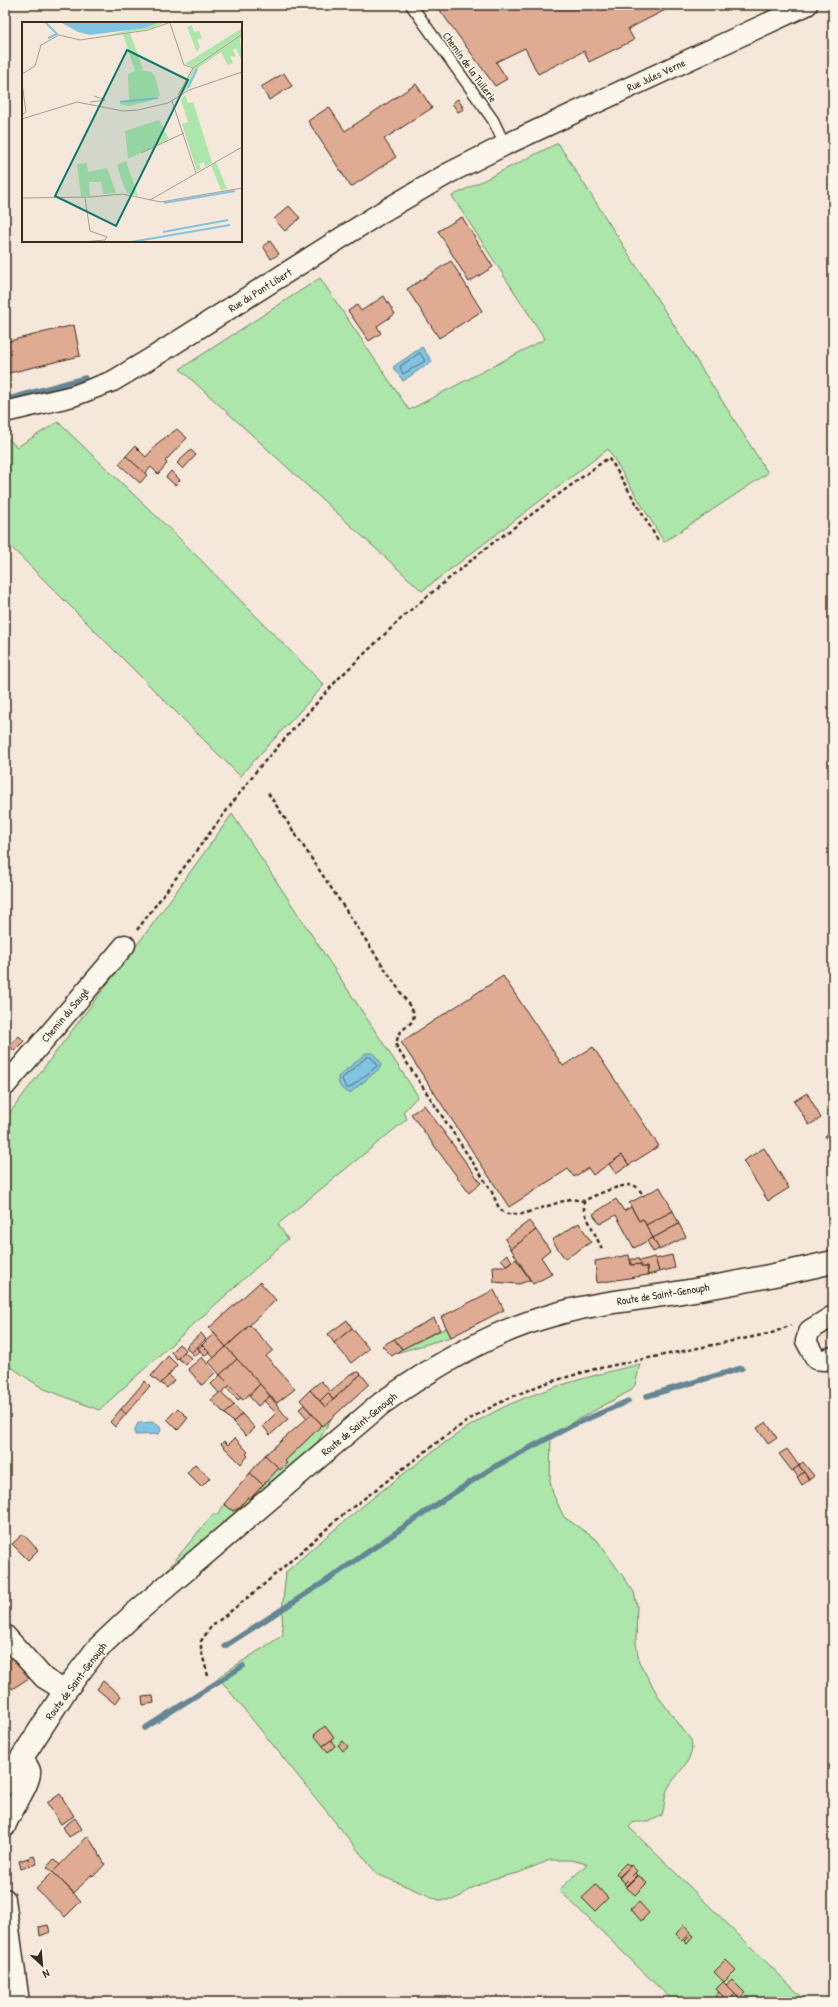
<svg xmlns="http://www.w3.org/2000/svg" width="838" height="2007" font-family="'Patrick Hand',sans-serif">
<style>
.green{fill:#ace6ab;stroke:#748864}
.water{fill:#81c4e2;stroke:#658694}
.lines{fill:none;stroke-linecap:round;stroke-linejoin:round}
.shore{stroke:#57686c;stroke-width:1}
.stream{stroke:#658694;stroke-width:5.5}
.building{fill:#dfab93;stroke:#3b2a1e}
.lane-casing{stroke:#3b2a1e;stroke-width:13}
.street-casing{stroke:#3b2a1e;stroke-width:23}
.secondary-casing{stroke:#3b2a1e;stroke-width:25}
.path{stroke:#3b2a1e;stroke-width:2.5;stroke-dasharray:4 3;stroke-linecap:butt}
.lane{stroke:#fbf7ec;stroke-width:10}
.street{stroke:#fbf7ec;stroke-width:20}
.secondary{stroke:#fbf7ec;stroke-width:22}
.labels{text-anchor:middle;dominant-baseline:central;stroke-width:3;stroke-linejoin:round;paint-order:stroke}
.street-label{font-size:11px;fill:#3b2a1e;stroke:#fbf7ec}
.inset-river{fill:none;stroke:#81c4e2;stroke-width:2}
.inset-road{fill:none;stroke:#ab9c8f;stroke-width:1}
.view{fill:#0f766e;fill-opacity:0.15;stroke:#0f766e;stroke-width:2}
.inset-edge{fill:none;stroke:#3b2a1e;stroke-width:2}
</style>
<rect width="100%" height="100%" fill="#f5e8da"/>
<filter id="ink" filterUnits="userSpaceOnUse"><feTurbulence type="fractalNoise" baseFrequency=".025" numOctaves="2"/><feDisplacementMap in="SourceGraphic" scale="8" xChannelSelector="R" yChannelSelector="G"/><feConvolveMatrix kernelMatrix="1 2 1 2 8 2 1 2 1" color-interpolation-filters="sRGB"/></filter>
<g filter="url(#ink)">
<g class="green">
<path d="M 558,143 L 768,473 L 664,542 L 608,449 L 422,591 L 180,369 L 320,278 L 409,410 L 545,339 L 452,196 Z"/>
<path d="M 58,422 L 177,536 L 324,685 L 240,776 L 5,541 L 5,436 L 17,447 Z"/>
<path d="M 232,814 L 418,1096 L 403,1112 L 407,1119 L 278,1224 L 288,1239 L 99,1410 L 42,1388 L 5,1363 L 5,1119 L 152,925 Z"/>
<path d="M 446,1328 L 451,1337 L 396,1353 L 402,1349 Z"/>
<path d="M 640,1364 L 635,1385 L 630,1391 L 551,1434 L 550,1481 L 553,1494 L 564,1517 L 597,1540 L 634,1592 L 637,1605 L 636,1643 L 639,1662 L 660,1699 L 691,1740 C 697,1759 675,1774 667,1790 C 664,1797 665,1807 662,1815 L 649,1822 L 634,1822 L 629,1827 L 807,2002 L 674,2002 L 559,1890 L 587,1864 L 571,1860 L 550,1860 L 518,1873 L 492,1879 L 470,1889 L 461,1896 L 452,1900 L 439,1900 L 377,1874 L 218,1677 L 283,1635 L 282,1611 L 286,1572 C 327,1535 370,1499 414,1466 C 443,1443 474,1421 508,1405 C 551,1386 595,1375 640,1364 Z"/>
<path d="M 331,1419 L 316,1445 L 305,1457 L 153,1587 L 213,1514 L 219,1514 L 224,1504 L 233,1511 L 239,1508 L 248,1497 L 250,1499 L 279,1468 L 280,1470 L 287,1463 L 285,1461 L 322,1425 L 323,1426 Z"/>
</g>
<g class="water">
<path d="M 422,347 L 432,361 L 403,381 L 393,367 Z"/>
<path d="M 366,1053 L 373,1053 L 381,1063 L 380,1068 L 350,1093 C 342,1091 338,1086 338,1077 Z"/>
<path d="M 153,1422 L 159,1425 L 161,1430 L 159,1434 L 135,1435 L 135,1429 L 138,1423 Z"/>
</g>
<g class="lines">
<g class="shore">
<path d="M 420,353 L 425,361 L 403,374 L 400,367 Z"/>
<path d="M 367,1057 L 371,1057 L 377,1064 L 377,1066 L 350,1088 L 346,1088 L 342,1079 Z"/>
</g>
<g class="stream">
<path d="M 5,400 L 85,378"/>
<path d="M 647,1396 L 742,1368"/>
<path d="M 225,1646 L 326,1581 L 431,1508 L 492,1468 L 571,1426 L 628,1401"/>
<path d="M 145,1728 L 243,1666"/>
</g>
</g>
<g class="building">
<path d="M 436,5 L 675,5 L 628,29 L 634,40 L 589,62 L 584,51 L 538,74 L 525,48 L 496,62 L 507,79 L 495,86 Z"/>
<path d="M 284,73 L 292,86 L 269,100 L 261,87 Z"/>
<path d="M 416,84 L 432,108 L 384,139 L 396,157 L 351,187 L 308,121 L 329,107 L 345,131 Z"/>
<path d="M 458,99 L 464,109 L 458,112 L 452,103 Z"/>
<path d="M 289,206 L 300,218 L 285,231 L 274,219 Z"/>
<path d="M 462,217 L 493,267 L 469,282 L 438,231 Z"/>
<path d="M 270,241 L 279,254 L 271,259 L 263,246 Z"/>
<path d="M 451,261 L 482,311 L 439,338 L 407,289 Z"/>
<path d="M 384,296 L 395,314 L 377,326 L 381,333 L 369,341 L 348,311 L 357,305 L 361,311 Z"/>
<path d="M 74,325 L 80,356 L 5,374 L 5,342 Z"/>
<path d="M 177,429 L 187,438 L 165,461 L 167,463 L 166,465 L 158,474 L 151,467 L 145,474 L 126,456 L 135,446 L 146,457 L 159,442 Z"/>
<path d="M 191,450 L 196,455 L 183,469 L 177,463 Z"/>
<path d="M 126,456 L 147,475 L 140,483 L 119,464 Z"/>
<path d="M 171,471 L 180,480 L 175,485 L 166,477 Z"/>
<path d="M 503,976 L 563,1066 L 593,1047 L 659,1146 L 629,1165 L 622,1155 L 593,1175 L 588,1168 L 574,1177 L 568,1169 L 509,1207 L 401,1042 Z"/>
<path d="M 19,1036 L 24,1041 L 14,1051 L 9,1045 Z"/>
<path d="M 807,1093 L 821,1118 L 809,1125 L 794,1101 Z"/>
<path d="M 424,1105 L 481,1183 L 469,1193 L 411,1114 Z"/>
<path d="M 833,1131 L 833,1149 L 825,1136 Z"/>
<path d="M 764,1148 L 789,1188 L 768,1201 L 743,1161 Z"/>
<path d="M 622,1155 L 629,1165 L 616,1174 L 609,1164 Z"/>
<path d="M 660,1187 L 673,1211 L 646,1225 L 643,1219 L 639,1221 L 629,1203 Z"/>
<path d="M 616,1199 L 624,1211 L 631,1207 L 639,1221 L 643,1219 L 653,1238 L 634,1248 L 616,1215 L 600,1224 L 593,1214 Z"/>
<path d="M 673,1211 L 679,1224 L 653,1238 L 646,1225 Z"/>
<path d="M 529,1221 L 536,1230 L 511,1249 L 505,1239 Z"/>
<path d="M 579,1223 L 591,1242 L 565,1259 L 552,1240 Z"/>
<path d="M 679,1224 L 686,1237 L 659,1250 L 653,1238 Z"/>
<path d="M 536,1230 L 550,1250 L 541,1257 L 552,1274 L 533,1284 L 511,1249 Z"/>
<path d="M 653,1238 L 659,1249 L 653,1252 L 647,1241 Z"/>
<path d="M 507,1254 L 512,1261 L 506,1265 L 501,1259 Z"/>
<path d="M 629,1255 L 631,1265 L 641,1264 L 641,1267 L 647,1267 L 648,1275 L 597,1283 L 595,1261 Z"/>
<path d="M 672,1255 L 675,1268 L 659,1272 L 655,1259 Z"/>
<path d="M 655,1257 L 659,1272 L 648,1275 L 647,1267 L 641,1267 L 641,1264 L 631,1265 L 631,1259 L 639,1259 L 639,1261 Z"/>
<path d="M 516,1259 L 530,1280 L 519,1284 L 494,1282 L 493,1266 L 507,1266 Z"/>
<path d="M 260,1282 L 276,1300 L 226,1347 L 209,1328 Z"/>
<path d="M 494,1290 L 504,1310 L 451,1337 L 441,1317 Z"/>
<path d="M 434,1318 L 440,1330 L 402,1349 L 394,1339 Z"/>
<path d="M 347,1320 L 352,1328 L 334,1343 L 328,1334 Z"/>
<path d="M 250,1325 L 273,1350 L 266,1356 L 295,1389 L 277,1403 L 226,1347 Z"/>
<path d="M 352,1328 L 369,1349 L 351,1363 L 334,1343 Z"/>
<path d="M 201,1333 L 206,1339 L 191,1353 L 186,1347 Z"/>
<path d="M 214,1333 L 226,1347 L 214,1358 L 202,1345 Z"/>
<path d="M 394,1339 L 402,1349 L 392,1356 L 382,1346 Z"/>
<path d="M 179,1344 L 186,1350 L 177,1359 L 171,1352 Z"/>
<path d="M 202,1345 L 209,1352 L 204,1356 L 198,1348 Z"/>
<path d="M 197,1347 L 200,1351 L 195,1356 L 191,1353 Z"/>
<path d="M 226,1347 L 237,1359 L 220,1375 L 209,1362 Z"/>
<path d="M 184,1352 L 192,1359 L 186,1365 L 178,1358 Z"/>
<path d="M 168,1356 L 177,1365 L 161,1384 L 151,1376 Z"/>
<path d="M 202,1357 L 215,1373 L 202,1385 L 188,1369 Z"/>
<path d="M 237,1359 L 260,1384 L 243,1400 L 220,1375 Z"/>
<path d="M 359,1372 L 361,1374 L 333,1400 L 328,1393 L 320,1401 L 310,1390 L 321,1381 L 331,1392 L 350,1374 Z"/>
<path d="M 361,1374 L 369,1384 L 323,1426 L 300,1400 L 310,1390 L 325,1407 Z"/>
<path d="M 169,1375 L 174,1380 L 167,1388 L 161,1383 Z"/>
<path d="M 220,1375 L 230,1385 L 220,1394 L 211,1384 Z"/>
<path d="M 145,1381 L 150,1386 L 126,1414 L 121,1409 Z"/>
<path d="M 260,1384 L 270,1396 L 258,1406 L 249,1396 Z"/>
<path d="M 230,1385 L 241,1398 L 238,1400 L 227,1388 Z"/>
<path d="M 219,1393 L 221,1393 L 234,1405 L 225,1414 L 211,1400 Z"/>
<path d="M 328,1393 L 333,1400 L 325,1407 L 320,1401 Z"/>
<path d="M 270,1396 L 288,1419 L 270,1435 L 263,1426 L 276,1413 L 264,1401 Z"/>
<path d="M 234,1405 L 242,1414 L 233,1422 L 225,1414 Z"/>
<path d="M 304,1405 L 312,1414 L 307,1418 L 299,1409 Z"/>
<path d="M 178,1408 L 188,1418 L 178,1430 L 167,1419 Z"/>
<path d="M 121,1409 L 126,1414 L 115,1427 L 110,1422 Z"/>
<path d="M 242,1414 L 255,1428 L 246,1436 L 233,1422 Z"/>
<path d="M 312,1414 L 322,1425 L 285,1461 L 287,1463 L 280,1470 L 265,1455 Z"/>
<path d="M 766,1422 L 777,1438 L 768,1444 L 757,1428 Z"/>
<path d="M 235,1438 L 248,1452 L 246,1454 L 248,1456 L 241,1464 L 221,1444 L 224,1441 L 228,1445 Z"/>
<path d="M 787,1449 L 799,1466 L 792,1471 L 779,1454 Z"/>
<path d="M 265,1455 L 279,1468 L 263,1485 L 250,1473 Z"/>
<path d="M 803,1462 L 814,1476 L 809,1480 L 799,1465 Z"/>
<path d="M 195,1464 L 210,1478 L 201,1487 L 187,1473 Z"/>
<path d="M 799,1466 L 804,1472 L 798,1477 L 793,1470 Z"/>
<path d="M 804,1472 L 809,1480 L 802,1485 L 797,1477 Z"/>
<path d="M 250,1473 L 263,1485 L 250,1499 L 248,1497 L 239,1508 L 233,1511 L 224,1504 Z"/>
<path d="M 23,1534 L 38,1550 L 28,1560 L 12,1544 Z"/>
<path d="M 5,1642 L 29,1678 L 12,1689 L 5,1678 Z"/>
<path d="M 103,1681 L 121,1696 L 115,1704 L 97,1689 Z"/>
<path d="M 153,1696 L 154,1703 L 143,1705 L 142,1697 Z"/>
<path d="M 325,1726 L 334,1738 L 323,1746 L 314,1735 Z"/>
<path d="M 331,1740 L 335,1746 L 328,1752 L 323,1746 Z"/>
<path d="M 343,1741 L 348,1747 L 343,1751 L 338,1745 Z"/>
<path d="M 60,1794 L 74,1816 L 61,1824 L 47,1803 Z"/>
<path d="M 75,1818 L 82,1829 L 69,1837 L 63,1827 Z"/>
<path d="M 88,1836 L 105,1864 L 93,1877 L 91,1875 L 74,1893 L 53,1872 Z"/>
<path d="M 34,1856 L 37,1864 L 29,1866 L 28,1858 Z"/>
<path d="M 28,1858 L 29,1866 L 21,1869 L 19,1861 Z"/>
<path d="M 54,1859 L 60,1865 L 53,1872 L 47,1867 Z"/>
<path d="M 626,1863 L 630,1866 L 619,1877 L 616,1873 Z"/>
<path d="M 631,1865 L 637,1871 L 625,1883 L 619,1878 Z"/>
<path d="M 53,1872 L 81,1901 L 65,1917 L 36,1889 Z"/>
<path d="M 635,1873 L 637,1875 L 626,1886 L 624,1884 Z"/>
<path d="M 638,1875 L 647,1883 L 635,1895 L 626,1887 Z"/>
<path d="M 596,1885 L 608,1898 L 595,1911 L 582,1898 Z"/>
<path d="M 639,1902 L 649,1913 L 641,1921 L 631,1909 Z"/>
<path d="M 48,1925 L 50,1932 L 40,1936 L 39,1927 Z"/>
<path d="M 684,1925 L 691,1932 L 683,1941 L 676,1934 Z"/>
<path d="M 692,1934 L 694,1936 L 687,1944 L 685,1941 Z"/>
<path d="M 726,1960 L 736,1970 L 724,1982 L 714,1972 Z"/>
<path d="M 732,1980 L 745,1993 L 740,1999 L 726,1985 Z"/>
<path d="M 723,1982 L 735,1994 L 728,2001 L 716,1989 Z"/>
<path d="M 719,1992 L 727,2000 L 724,2002 L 721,2002 L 715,1996 Z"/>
</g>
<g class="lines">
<g class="lane-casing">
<path id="lane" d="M 411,5 L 493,120 L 505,145"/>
</g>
<g class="street-casing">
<g id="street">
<path d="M 5,412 L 73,396 L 113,381 L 158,354 L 382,212 L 449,173 L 505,145 L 807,5"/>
<path d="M 5,1086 L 125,945"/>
<path d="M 833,1316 L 810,1330 L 806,1341 L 816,1359 L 824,1360 L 833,1357"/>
<path d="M 5,1635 L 44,1678 L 65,1691"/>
<path d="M 5,1827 C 9,1814 32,1782 30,1771 C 28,1765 25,1762 21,1758"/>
<path d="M 5,1899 L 19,2002"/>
</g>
</g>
<g class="secondary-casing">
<path id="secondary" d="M 5,1784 L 65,1691 L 97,1649 L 133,1615 L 382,1403 C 435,1366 490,1332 553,1315 C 593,1303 635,1300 676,1293 C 728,1285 781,1274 833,1262"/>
</g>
<g class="path">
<path d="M 268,793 L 413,1011 C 418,1029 394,1024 397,1048 L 491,1190 L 498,1206 L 503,1212 L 508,1214 L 522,1214 L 570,1199 L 584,1201"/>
<path d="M 137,930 L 257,770 L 339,678 L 406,614 L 435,590 L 490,545 L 608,458 L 613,464 L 659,542"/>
<path d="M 602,1249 L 584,1211 L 584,1201 C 592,1196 627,1181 635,1186 C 639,1188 641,1193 644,1196"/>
<path d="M 208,1676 L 201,1650 L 201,1641 L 211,1627 L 262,1586 L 340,1517 L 448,1434 L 478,1414 L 509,1398 L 543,1384 L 595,1369 L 772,1333 L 791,1325"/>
</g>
<use href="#lane" class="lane"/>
<use href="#street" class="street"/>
<use href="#secondary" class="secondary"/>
</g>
</g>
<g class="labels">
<g class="street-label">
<text transform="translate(470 67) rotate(54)">Chemin de la Tuilerie</text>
<text transform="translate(656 75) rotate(-25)">Rue Jules Verne</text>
<text transform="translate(260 290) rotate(-32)">Rue du Pont Libert</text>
<text transform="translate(65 1015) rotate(-50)">Chemin du Saugé</text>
<text transform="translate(663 1294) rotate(-9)">Route de Saint-Genouph</text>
<text transform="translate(359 1424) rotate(-39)">Route de Saint-Genouph</text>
<text transform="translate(76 1681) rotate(-53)">Route de Saint-Genouph</text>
</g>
</g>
<g transform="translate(22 22)">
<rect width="220" height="220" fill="#f5e8da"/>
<path d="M 138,0 L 143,0 L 131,6 L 83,14 ZM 170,3 L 172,10 L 177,9 L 180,16 L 175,18 L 178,25 L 175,30 L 165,5 ZM 220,6 L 220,11 L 171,45 L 163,42 ZM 108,11 L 121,47 L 118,48 L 129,50 L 133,54 L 138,74 L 132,75 L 129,79 L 107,84 L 96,82 L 105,80 L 107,77 L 106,52 L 113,49 L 101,12 ZM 220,12 L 218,17 L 220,39 L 214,26 L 211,28 L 214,35 L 208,34 L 211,41 L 206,43 L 199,30 L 176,46 L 165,68 L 159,72 L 171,46 ZM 163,73 L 166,81 L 171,80 L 190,140 L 183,145 L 182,140 L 177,142 L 179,147 L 175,149 L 160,102 L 166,100 L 159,78 ZM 137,98 L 147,117 L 106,137 L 103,109 ZM 104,139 L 111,159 L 116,174 L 105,171 L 100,159 L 95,143 ZM 194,140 L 205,167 L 199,168 L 189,143 ZM 65,141 L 66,150 L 85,146 L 94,171 L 81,172 L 79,160 L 67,160 L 68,174 L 59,174 L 55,142 Z" fill="#ace6ab"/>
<path d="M 38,0 L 64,1 L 138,0 L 122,6 L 68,13 L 56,10 Z" fill="#81c4e2"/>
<path class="inset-river" d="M 23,0 L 35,12 L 26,16M 166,66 L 175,47M 98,80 L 136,76M 142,181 L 213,169M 141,210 L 206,198M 109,220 L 208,203"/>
<path class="inset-road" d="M 148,1 L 162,43 L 171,46M 0,52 L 13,44 L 19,23 L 37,13 L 58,18 L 126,8 L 149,0M 0,61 L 4,90 L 0,93M 156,73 L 171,46 L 220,12M 150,79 L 174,151M 68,80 L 83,78 L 72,74M 0,97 L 55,80 L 101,89 L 116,88 L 146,81 L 167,68 L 220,50M 119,131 L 162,111M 0,176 L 68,175 L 100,172 L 139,180 L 220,166M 128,178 L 220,125M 60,220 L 83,218 L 85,215 L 68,209 L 63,176"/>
<path class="view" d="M 105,28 L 166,58 L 94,204 L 33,174 Z"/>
<rect width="220" height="220" class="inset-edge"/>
</g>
<rect width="838" height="2007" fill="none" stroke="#fbf7ec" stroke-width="20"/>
<rect x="10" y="10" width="818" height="1987" fill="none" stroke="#3b2a1e" stroke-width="1.5" filter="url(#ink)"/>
<g transform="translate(42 1965) rotate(154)" stroke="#fbf7ec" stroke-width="3" paint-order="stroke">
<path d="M0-3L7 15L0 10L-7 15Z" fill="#3b2a1e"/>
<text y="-6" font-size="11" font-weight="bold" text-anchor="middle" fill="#3b2a1e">N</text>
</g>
</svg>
